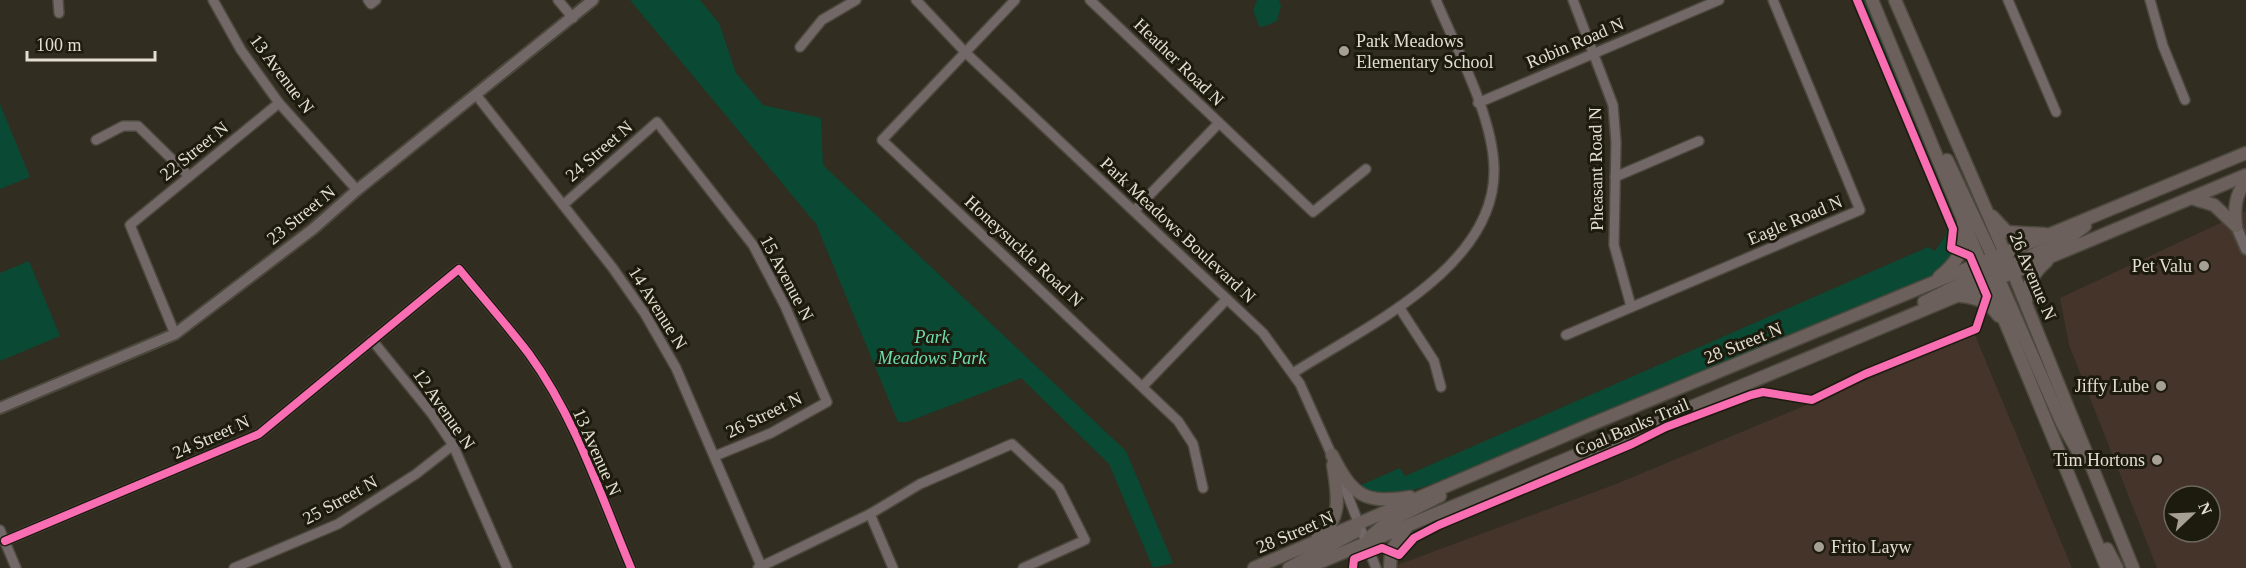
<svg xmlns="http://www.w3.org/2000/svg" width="2246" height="568" font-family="Georgia,serif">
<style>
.industrial{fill:#44342a;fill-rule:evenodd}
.green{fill:#0a4933}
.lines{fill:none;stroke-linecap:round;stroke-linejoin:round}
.minor-casing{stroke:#4c483e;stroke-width:12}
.tertiary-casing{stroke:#4c483e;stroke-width:14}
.secondary-casing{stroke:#4c483e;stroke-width:15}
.minor{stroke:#726867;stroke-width:9}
.tertiary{stroke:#726867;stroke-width:10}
.secondary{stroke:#6b605c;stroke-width:12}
.cycleway-casing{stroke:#1d1a0e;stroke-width:11}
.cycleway{stroke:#f96db3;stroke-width:8}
.poi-dot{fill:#a5a092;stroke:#1d1a0e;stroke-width:2}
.labels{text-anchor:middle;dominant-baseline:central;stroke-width:6;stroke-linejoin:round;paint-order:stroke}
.poi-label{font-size:18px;fill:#e3decf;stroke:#1d1a0e;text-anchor:end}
.street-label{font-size:18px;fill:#e3decf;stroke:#1d1a0e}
.park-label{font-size:18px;font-style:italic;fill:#70dcb0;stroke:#1d1a0e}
</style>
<rect width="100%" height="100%" fill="#312d20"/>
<g class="industrial">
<path d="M 2246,211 L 2246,568 L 2157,568 L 2069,345 L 2060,298 ZM 2174,496 L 2210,496 L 2210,532 L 2174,532 Z"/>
<path d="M 1975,335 L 2072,568 L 1389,568 L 1616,484 Z"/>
</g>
<g class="green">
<path d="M 630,0 L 700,0 L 719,23 L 736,73 L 763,105 L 821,118 L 823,165 L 1126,451 L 1173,563 L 1153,568 L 1109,464 L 1021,378 L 907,422 L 898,422 L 816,224 Z"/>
<path d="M 1257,0 L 1279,0 L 1281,6 L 1277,21 L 1263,27 L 1259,26 L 1253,10 Z"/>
<path d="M 1855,0 L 1872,0 L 1951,205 L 1961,236 L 1950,265 L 1920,283 L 1432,484 C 1407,492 1382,502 1359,486 L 1400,468 L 1405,476 L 1928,247 L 1935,251 L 1946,235 L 1948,220 Z"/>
<path d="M 0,104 L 30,177 L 0,189 Z"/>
<path d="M 29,261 L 60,336 L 0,361 L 0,273 Z"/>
</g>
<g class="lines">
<g class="minor-casing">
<g id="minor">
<path d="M 58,0 L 59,13"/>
<path d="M 213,0 L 241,50 L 279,103 L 357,190"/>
<path d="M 368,0 L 371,4 L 376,0"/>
<path d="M 558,0 L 573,18"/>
<path d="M 916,0 L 966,53 L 1263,333 L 1300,384 L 1334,460"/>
<path d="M 1015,0 L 882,140 L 1178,421 L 1193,444 L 1203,488"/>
<path d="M 1090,0 L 1313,212 L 1366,169"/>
<path d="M 1573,0 L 1613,105 L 1616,142 L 1614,245 L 1631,306"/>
<path d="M 2008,0 L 2056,112"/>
<path d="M 2150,0 L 2163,46 L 2185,100"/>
<path d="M 800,47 L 822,20 L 856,0"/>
<path d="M 477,96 L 612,267 L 645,314 L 676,368 L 762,568"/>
<path d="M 1478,103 L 1719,0"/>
<path d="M 96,140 L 123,126 L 138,126 L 189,176"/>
<path d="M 1615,177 L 1699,141"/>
<path d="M 563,205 L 657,122 L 753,245 L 785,306 L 827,402 L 771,433 L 715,456"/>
<path d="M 1134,211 L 1219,123"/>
<path d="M 1399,307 L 1434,361 L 1441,387"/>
<path d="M 175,334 L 130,225 L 279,103"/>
<path d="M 1566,335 L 1860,210 L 1773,0"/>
<path d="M 372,340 L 432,414 L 453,445 L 507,568"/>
<path d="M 1293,373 C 1365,327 1497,267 1494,168 C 1493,116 1456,48 1436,0"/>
<path d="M 1143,386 L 1227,299"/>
<path d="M 1341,478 L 1376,568"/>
<path d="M 870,514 L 893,568"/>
<path d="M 0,530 L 16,568"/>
<path d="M 5,541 L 259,434 L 459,269 C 482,297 507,325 529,354 C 575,417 601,496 631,568"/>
<path d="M 234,568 L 338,524 L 416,474 L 453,445"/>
<path d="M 758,568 L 870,514 L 920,484 L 1012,444 L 1059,488 L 1085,540 L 1023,568"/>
</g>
</g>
<g class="tertiary-casing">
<g id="tertiary">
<path d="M 2236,226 L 2246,249"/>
<path d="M 0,408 L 175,334 L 313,229 L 357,190 L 593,0"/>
</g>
</g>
<g class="secondary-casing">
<g id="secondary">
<path d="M 1872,0 L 2107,568"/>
<path d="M 1895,0 L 2010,265 L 2133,568"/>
<path d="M 1947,160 L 1991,253 L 2000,265"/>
<path d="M 2191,198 L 2214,205 L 2236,226"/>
<path d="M 1992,216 L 2007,232 L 2045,234"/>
<path d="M 2236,226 C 2234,209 2235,195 2246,181"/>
<path d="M 2003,270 L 2073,235 L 2085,226"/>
<path d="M 1996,273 L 2062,423 L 2080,455"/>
<path d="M 1939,277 C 1955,264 1968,248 1962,226"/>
<path d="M 1961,296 C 1979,298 1988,302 1999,316"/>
<path d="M 1924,302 L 1992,268"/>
<path d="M 2026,302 C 2026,285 2034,272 2047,261"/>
<path d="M 1332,455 C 1353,496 1364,504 1410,497"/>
<path d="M 1318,536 C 1344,519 1337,492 1333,465"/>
<path d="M 1370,537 L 1386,523 L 1440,496"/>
<path d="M 2107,549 L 2117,568"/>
<path d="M 1254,568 L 1587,426 L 2246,153"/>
<path d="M 1289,568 L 1355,532"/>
<path d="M 1306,568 L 2246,175"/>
<path d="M 1390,568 L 1391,551 L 1407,527"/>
</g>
</g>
<use href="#minor" class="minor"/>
<use href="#tertiary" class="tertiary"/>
<use href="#secondary" class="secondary"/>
<g class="cycleway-casing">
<g id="cycleway">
<path d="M 5,541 L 259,434 L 459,269 C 482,297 507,325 529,354 C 575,417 601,496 631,568"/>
<path d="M 1353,568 L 1354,559 L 1382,548 L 1399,555 L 1414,538 L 1439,525 L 1632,444 L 1666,427 L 1751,395 L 1763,392 L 1812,400 L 1865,374 L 1976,329 L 1987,296 L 1970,256 L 1951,248 L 1953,229 L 1857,0"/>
</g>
</g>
<use href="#cycleway" class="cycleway"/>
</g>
<g class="poi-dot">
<circle cx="1344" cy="51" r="6"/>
<circle cx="2204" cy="266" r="6"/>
<circle cx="2161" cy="386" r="6"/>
<circle cx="2157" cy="460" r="6"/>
<circle cx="1819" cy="547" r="6"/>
</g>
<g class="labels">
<g class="poi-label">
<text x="1356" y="41" text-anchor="start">Park Meadows<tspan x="1356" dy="21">Elementary School</tspan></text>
<text x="2192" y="266">Pet Valu</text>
<text x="2149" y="386">Jiffy Lube</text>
<text x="2145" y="460">Tim Hortons</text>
<text x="1831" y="547" text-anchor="start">Frito Layw</text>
</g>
<g class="street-label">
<text transform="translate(1575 43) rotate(-23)">Robin Road N</text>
<text transform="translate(1179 62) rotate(44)">Heather Road N</text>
<text transform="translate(282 74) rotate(53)">13 Avenue N</text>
<text transform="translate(194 151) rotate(-39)">22 Street N</text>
<text transform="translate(599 151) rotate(-41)">24 Street N</text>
<text transform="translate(1596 169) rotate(-91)">Pheasant Road N</text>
<text transform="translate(301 215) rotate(-39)">23 Street N</text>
<text transform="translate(1795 220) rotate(-23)">Eagle Road N</text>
<text transform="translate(1178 230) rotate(43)">Park Meadows Boulevard N</text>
<text transform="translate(1024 251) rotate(43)">Honeysuckle Road N</text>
<text transform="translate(2033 276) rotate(67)">26 Avenue N</text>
<text transform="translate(787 278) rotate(62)">15 Avenue N</text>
<text transform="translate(658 308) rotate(58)">14 Avenue N</text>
<text transform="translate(1743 343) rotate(-22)">28 Street N</text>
<text transform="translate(444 409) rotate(55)">12 Avenue N</text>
<text transform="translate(764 415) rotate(-26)">26 Street N</text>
<text transform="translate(1632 427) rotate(-23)">Coal Banks Trail</text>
<text transform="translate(211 437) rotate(-24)">24 Street N</text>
<text transform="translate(597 452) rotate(66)">13 Avenue N</text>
<text transform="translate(340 500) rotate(-29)">25 Street N</text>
<text transform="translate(1295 532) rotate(-23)">28 Street N</text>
</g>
<g class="park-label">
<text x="932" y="337">Park<tspan x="932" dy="21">Meadows Park</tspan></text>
</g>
</g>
<g transform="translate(2192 514) rotate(67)"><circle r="28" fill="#1d1a0e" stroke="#6c685b" stroke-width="1.5"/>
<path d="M0-4.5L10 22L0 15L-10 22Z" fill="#a5a092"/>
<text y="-9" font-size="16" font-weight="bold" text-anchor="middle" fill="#e3decf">N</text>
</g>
<path d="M27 51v9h128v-9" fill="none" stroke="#e3decf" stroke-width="3"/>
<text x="36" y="51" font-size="18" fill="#e3decf" stroke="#1d1a0e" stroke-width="4.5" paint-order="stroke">100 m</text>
</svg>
